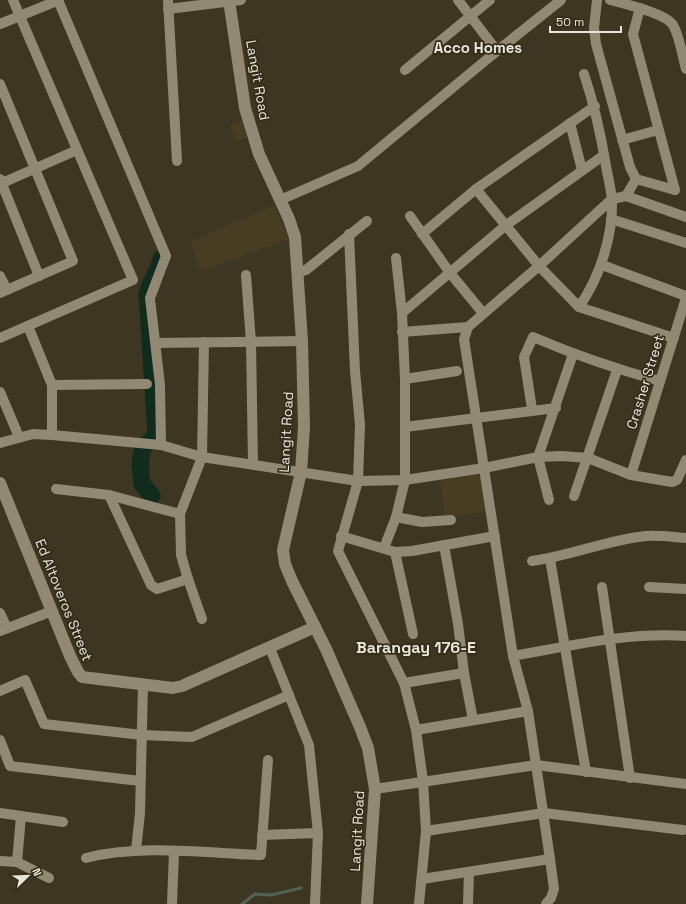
<svg xmlns="http://www.w3.org/2000/svg" width="686" height="904" font-family="'Space Grotesk',sans-serif">
<style>
.built{fill:#463d23}
.lines{fill:none;stroke-linecap:round;stroke-linejoin:round}
.stream{stroke:#526355;stroke-width:3}
.river{stroke:#112b1c;stroke-width:17}
.minor{stroke:#918973;stroke-width:10}
.tertiary{stroke:#918973;stroke-width:12}
.secondary{stroke:#918973;stroke-width:12}
.labels{text-anchor:middle;dominant-baseline:central;stroke-width:3.5;stroke-linejoin:round;paint-order:stroke}
.street-label{font-size:14px;fill:#e9e5d9;stroke:#332c19}
.neighbourhood-label{font-size:15px;font-weight:bold;fill:#e9e5d9;stroke:#332c19}
.quarter-label{font-size:16px;font-weight:bold;fill:#e9e5d9;stroke:#332c19}
</style>
<rect width="100%" height="100%" fill="#3d3623"/>
<g class="built">
<path d="M 243,119 L 249,137 L 236,141 L 230,125 Z"/>
<path d="M 274,205 L 289,239 L 200,271 L 191,242 Z"/>
<path d="M 476,474 L 481,476 L 485,512 L 445,517 L 440,481 Z"/>
</g>
<g class="lines">
<path class="stream" d="M 242,904 L 255,894 L 271,895 L 301,888"/>
<path class="river" d="M 152,496 L 142,484 L 140,466 L 142,450 L 156,434 L 147,294 C 150,281 158,272 161,259"/>
<g class="minor">
<path d="M 58,0 L 166,256 L 150,298 L 160,385 L 161,445"/>
<path d="M 168,0 L 177,161"/>
<path d="M 458,0 L 497,51"/>
<path d="M 597,0 L 594,28 L 596,44 L 630,167 L 636,179 L 675,190"/>
<path d="M 610,0 C 625,4 665,13 673,25 C 680,37 682,55 686,69"/>
<path d="M 640,8 L 633,34 L 675,190"/>
<path d="M 168,9 L 241,0"/>
<path d="M 0,24 L 59,0"/>
<path d="M 405,70 L 490,0"/>
<path d="M 0,84 L 73,261 L 0,293"/>
<path d="M 570,123 L 582,170"/>
<path d="M 622,140 L 658,130"/>
<path d="M 0,179 L 39,276"/>
<path d="M 0,184 L 77,150"/>
<path d="M 476,189 L 539,266 L 579,307 L 674,338"/>
<path d="M 626,196 L 686,217"/>
<path d="M 280,200 L 358,166 L 497,51 L 561,0"/>
<path d="M 410,216 L 450,273 L 483,313"/>
<path d="M 611,219 L 686,243"/>
<path d="M 349,234 L 355,371 L 360,425 L 358,481 L 338,551 L 404,683 L 416,730 L 423,781 L 426,831 L 419,904"/>
<path d="M 422,234 L 476,189 L 595,106"/>
<path d="M 602,265 L 686,296"/>
<path d="M 297,273 L 306,270 L 367,221"/>
<path d="M 246,275 L 251,342 L 253,465"/>
<path d="M 0,276 L 7,290"/>
<path d="M 579,307 C 600,277 613,236 612,200 C 611,189 608,177 606,166 C 601,135 594,104 584,74"/>
<path d="M 402,313 L 505,226 L 604,155"/>
<path d="M 28,326 L 52,385 L 52,435"/>
<path d="M 402,332 L 468,327"/>
<path d="M 0,338 L 133,280 L 13,0"/>
<path d="M 156,343 L 302,341"/>
<path d="M 405,379 L 457,371"/>
<path d="M 52,385 L 147,384"/>
<path d="M 0,392 L 19,437"/>
<path d="M 532,409 L 524,357 L 533,337 C 575,355 616,369 660,381"/>
<path d="M 405,427 L 556,408"/>
<path d="M 0,443 L 33,434 L 52,435 L 161,445 L 202,457 L 358,481 L 405,480 L 484,468 L 538,457 L 562,456 L 588,458 L 631,475 L 672,482 L 677,480 L 686,460"/>
<path d="M 631,475 L 686,298"/>
<path d="M 56,489 L 109,495 L 180,514"/>
<path d="M 109,495 L 151,585 L 157,589 L 188,579"/>
<path d="M 574,496 L 617,370"/>
<path d="M 549,500 L 538,457 L 573,354"/>
<path d="M 396,517 L 422,522 L 451,520"/>
<path d="M 341,536 L 395,552 L 412,551 L 495,536"/>
<path d="M 444,545 L 458,624 L 464,673 L 473,720"/>
<path d="M 384,548 L 396,517 L 405,480 L 405,379 L 402,313 L 396,258"/>
<path d="M 395,552 L 413,634"/>
<path d="M 550,559 L 586,772"/>
<path d="M 532,561 C 570,556 607,540 646,536 C 659,535 673,537 686,538"/>
<path d="M 602,587 L 630,778"/>
<path d="M 649,587 L 686,589"/>
<path d="M 0,613 L 7,628"/>
<path d="M 202,619 L 188,579 L 181,555 L 180,514 L 202,457 L 204,342"/>
<path d="M 0,631 L 52,611"/>
<path d="M 270,648 L 309,745 L 318,833 L 315,904"/>
<path d="M 513,656 C 570,646 627,632 686,636"/>
<path d="M 404,683 L 464,673"/>
<path d="M 0,691 L 25,680 L 44,724 L 142,735 L 192,737 L 289,695"/>
<path d="M 416,730 L 528,711"/>
<path d="M 0,740 L 10,766 L 140,781"/>
<path d="M 375,789 L 536,765 L 686,784"/>
<path d="M 0,813 L 63,822"/>
<path d="M 426,831 L 544,813 L 683,830"/>
<path d="M 262,835 L 318,833"/>
<path d="M 136,850 L 140,813 L 143,684"/>
<path d="M 86,858 C 140,844 205,853 261,855 L 268,760"/>
<path d="M 0,861 L 17,862 L 49,878"/>
<path d="M 17,862 L 21,816"/>
<path d="M 422,879 L 550,859"/>
<path d="M 172,904 L 174,852"/>
<path d="M 468,904 L 469,872"/>
<path d="M 546,904 L 551,898 L 554,889 L 550,859 L 528,711 L 513,656 L 464,339 L 468,327 L 539,266 L 612,199 L 626,196 L 636,179"/>
</g>
<path class="tertiary" d="M 0,483 L 70,656 L 78,672 L 82,677 L 173,688 L 182,686 L 315,627"/>
<path class="secondary" d="M 229,0 L 245,108 L 259,154 L 289,219 L 295,237 L 302,341 L 304,427 L 301,472 L 283,550 L 285,564 L 292,581 L 326,649 L 360,727 L 368,748 L 375,789 L 367,904"/>
</g>
<g class="labels">
<g class="street-label">
<text transform="translate(258 80) rotate(80)">Langit Road</text>
<text transform="translate(645 382) rotate(-73)">Crasher Street</text>
<text transform="translate(286 432) rotate(-87)">Langit Road</text>
<text transform="translate(64 600) rotate(68)">Ed Altoveros Street</text>
<text transform="translate(357 831) rotate(-87)">Langit Road</text>
</g>
<g class="neighbourhood-label">
<text x="478" y="47">Acco Homes</text>
</g>
<g class="quarter-label">
<text x="416" y="647">Barangay 176-E</text>
</g>
</g>
<g transform="translate(28 876) rotate(67)" stroke="#332c19" stroke-width="3" paint-order="stroke">
<path d="M0-3L7 15L0 10L-7 15Z" fill="#e9e5d9"/>
<text y="-6" font-size="11" font-weight="bold" text-anchor="middle" fill="#e9e5d9">N</text>
</g>
<path d="M550 26v6h71v-6" fill="none" stroke="#e9e5d9" stroke-width="2"/>
<text x="556" y="26" font-size="12" fill="#e9e5d9" stroke="#332c19" stroke-width="3" paint-order="stroke">50 m</text>
</svg>
